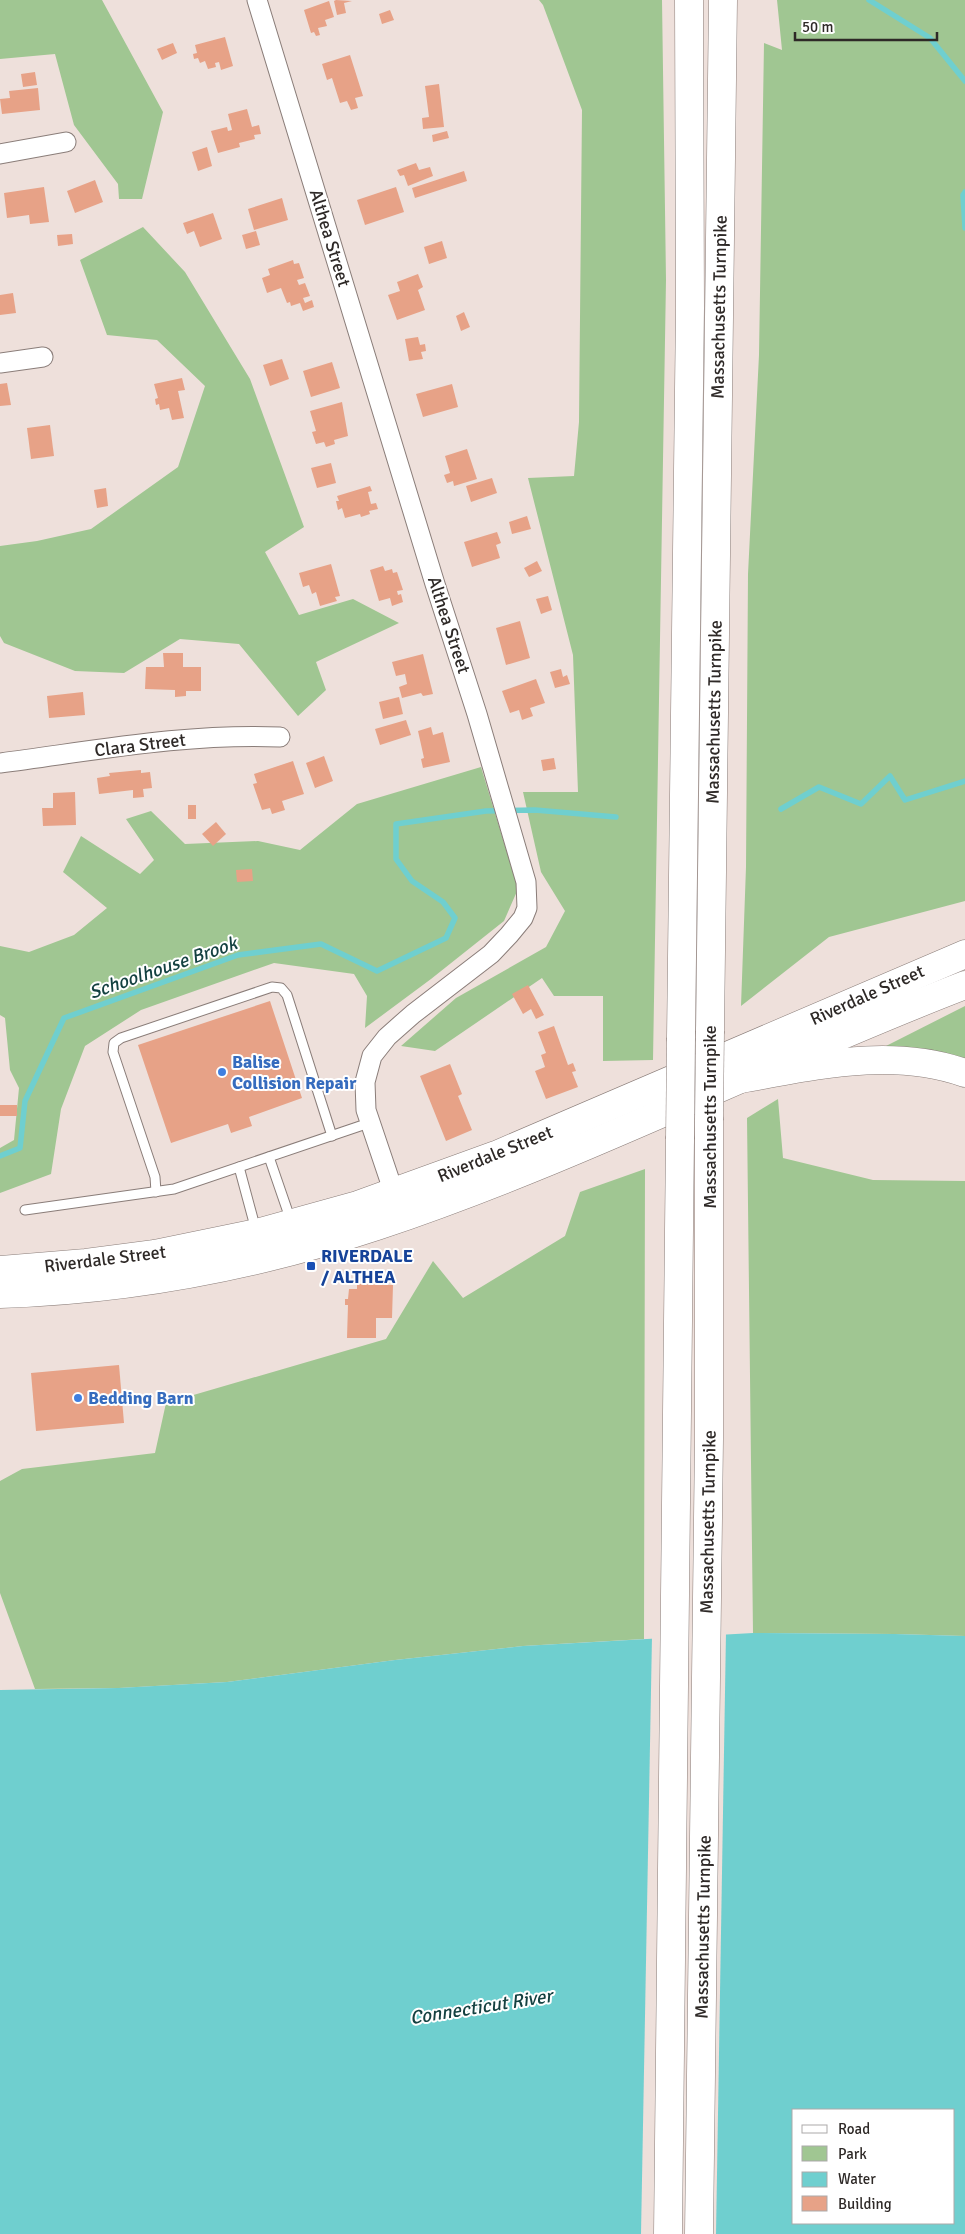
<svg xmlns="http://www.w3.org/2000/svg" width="965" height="2234" font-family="Signika,sans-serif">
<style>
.green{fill:#a0c692}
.water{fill:#6fcfcf;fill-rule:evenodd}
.pier{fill:#eee0db}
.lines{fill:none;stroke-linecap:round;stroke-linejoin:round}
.stream{stroke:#6fcfcf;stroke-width:5.5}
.building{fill:#e7a287}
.lane-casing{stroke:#8a7d79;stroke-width:11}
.street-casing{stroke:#8a7d79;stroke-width:21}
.primary-casing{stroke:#8a7d79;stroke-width:29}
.highway-casing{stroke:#8a7d79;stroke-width:29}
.lane{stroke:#fff;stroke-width:9}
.street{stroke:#fff;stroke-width:19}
.primary{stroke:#fff;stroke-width:28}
.highway{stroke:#fff;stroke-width:28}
.highway-bridge-casing{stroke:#8a7d79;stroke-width:29;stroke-linecap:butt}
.highway-bridge{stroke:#fff;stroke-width:28}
.shop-dot{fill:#3f7fe0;stroke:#fff;stroke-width:2}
.transit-dot{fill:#1a4fb4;stroke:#fff;stroke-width:2}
.labels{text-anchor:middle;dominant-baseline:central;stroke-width:4;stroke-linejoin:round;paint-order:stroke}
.street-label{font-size:18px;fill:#2e2927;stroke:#fff}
.shop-label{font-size:18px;font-weight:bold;fill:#366cbe;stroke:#fff;text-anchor:start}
.transit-label{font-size:18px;font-weight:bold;fill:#164399;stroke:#fff;text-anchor:start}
.water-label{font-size:19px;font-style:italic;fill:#144141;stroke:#fff}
</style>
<rect width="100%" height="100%" fill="#eee0db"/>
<g class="green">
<path d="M 0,0 L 102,0 L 163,112 L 142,199 L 119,199 L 118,184 L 74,125 L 55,54 L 0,59 Z"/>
<path d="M 539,0 L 662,0 L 666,280 L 653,1060 L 603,1061 L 603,996 L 554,996 L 542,978 L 435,1051 L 401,1046 L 456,998 L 546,947 L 565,911 L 541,872 L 523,792 L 578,792 L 573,655 L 528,478 L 574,476 L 579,422 L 582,110 L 543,5 Z"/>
<path d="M 777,0 L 965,0 L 965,901 L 829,937 L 741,1006 L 746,867 L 748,574 L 759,355 L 764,43 L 782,50 Z"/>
<path d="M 143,227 L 185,272 L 250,379 L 304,527 L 265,552 L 299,615 L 353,599 L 399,623 L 316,662 L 326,690 L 298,716 L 239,644 L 180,639 L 124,673 L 75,671 L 4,643 L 0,636 L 0,546 L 37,541 L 91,529 L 178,467 L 205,386 L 157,340 L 107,335 L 80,260 Z"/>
<path d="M 481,767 L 518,889 L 504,921 L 431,979 L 365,1028 L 367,996 L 354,974 L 274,963 L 141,1010 L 85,1046 L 61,1109 L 51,1174 L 0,1193 L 0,1148 L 14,1140 L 19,1088 L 10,1070 L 5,1018 L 0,1015 L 0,946 L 29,952 L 74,935 L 107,908 L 63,872 L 81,836 L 140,874 L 154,860 L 126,819 L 151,811 L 185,844 L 258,841 L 300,850 L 357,804 Z"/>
<path d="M 965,1006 L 965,1059 L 932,1050 L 886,1046 Z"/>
<path d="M 778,1099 L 783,1158 L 873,1180 L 965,1181 L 965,1636 L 895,1634 L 753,1633 L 747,1118 Z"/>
<path d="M 645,1169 L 644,1639 L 523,1646 L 395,1660 L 227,1682 L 119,1688 L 35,1689 L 0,1593 L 0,1481 L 22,1469 L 155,1453 L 166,1403 L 386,1339 L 433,1261 L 463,1298 L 565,1236 L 580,1192 Z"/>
</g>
<path class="water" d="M 753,1633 L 895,1634 L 965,1636 L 965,2234 L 0,2234 L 0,1690 L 118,1688 L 227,1682 L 395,1660 L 523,1646 ZM 794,2110 L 954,2110 L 954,2223 L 794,2223 Z"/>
<path class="pier" d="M 726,1632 L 716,2234 L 641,2234 L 652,1636 Z"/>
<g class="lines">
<g class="stream">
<path d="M 869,0 L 930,38 L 965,81"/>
<path d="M 965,192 L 963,195 L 965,228"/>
<path d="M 781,809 L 819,787 L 861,804 L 890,776 L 905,800 L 965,781"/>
<path d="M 0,1156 L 20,1148 L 25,1101 L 64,1018 L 238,955 L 321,944 L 377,971 L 446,938 L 455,918 L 443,902 L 412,881 L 396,859 L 396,824 L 486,811 L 535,810 L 616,817"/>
</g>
</g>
<g class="building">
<path d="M 329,1 L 334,17 L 325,20 L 327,26 L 318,28 L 320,35 L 316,36 L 314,32 L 311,33 L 304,10 Z"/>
<path d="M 334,1 L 336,0 L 352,1 L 344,3 L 346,13 L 337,15 Z"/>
<path d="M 390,10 L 394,20 L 382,24 L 379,14 Z"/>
<path d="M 225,37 L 233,66 L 221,70 L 219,62 L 215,63 L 216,67 L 208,69 L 205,61 L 200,63 L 198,58 L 194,59 L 193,54 L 197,53 L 195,45 Z"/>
<path d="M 173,43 L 177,53 L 162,60 L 157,49 Z"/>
<path d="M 350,55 L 363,96 L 355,98 L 358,108 L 351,110 L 347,101 L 340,103 L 332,78 L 327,80 L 322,64 Z"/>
<path d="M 35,72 L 37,85 L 23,87 L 21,74 Z"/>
<path d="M 439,84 L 444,127 L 423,129 L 422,118 L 429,117 L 425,86 Z"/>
<path d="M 38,88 L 40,110 L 2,114 L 0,99 L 10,98 L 9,91 Z"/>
<path d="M 247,109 L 252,127 L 259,125 L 261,134 L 254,135 L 255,139 L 239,143 L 240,147 L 218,153 L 211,131 L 227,127 L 228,131 L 232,130 L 228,114 Z"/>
<path d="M 447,131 L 449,138 L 433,142 L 432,135 Z"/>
<path d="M 207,147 L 212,166 L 198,171 L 192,152 Z"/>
<path d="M 416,163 L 419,170 L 430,167 L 433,176 L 408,186 L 404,175 L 400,176 L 397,170 Z"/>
<path d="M 464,171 L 467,181 L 415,198 L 412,188 Z"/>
<path d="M 95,180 L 103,202 L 75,213 L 67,191 Z"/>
<path d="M 44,187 L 49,222 L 30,224 L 29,215 L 7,218 L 4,193 Z"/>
<path d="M 396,187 L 404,212 L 365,225 L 357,200 Z"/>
<path d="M 282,198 L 288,220 L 254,230 L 248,209 Z"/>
<path d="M 213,213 L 222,239 L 200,247 L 194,231 L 187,234 L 183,223 Z"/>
<path d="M 256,231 L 260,245 L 246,249 L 242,235 Z"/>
<path d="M 72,234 L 73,244 L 58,246 L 57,235 Z"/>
<path d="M 442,241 L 447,258 L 429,264 L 424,247 Z"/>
<path d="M 293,260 L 294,264 L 299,263 L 304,278 L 297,280 L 299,285 L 305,283 L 310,296 L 303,298 L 305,303 L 312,300 L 314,307 L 303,311 L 300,303 L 291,306 L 290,302 L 287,303 L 281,288 L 267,293 L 262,278 L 270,275 L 268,269 Z"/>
<path d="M 418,274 L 423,287 L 418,290 L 425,310 L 397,320 L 388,295 L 400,291 L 397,282 Z"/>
<path d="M 13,293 L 16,313 L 0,315 L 0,295 Z"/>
<path d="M 464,312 L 470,327 L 461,331 L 456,316 Z"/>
<path d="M 418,337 L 420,345 L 425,344 L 426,351 L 421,352 L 423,359 L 409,361 L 405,339 Z"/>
<path d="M 282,359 L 289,379 L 270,386 L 263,365 Z"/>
<path d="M 332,362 L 340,388 L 311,397 L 303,371 Z"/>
<path d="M 182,378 L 185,390 L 178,391 L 184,418 L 172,420 L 169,408 L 160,410 L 159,404 L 156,405 L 155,399 L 158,398 L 154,384 Z"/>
<path d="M 7,383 L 11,405 L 0,406 L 0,384 Z"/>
<path d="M 452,384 L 458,407 L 423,417 L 416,394 Z"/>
<path d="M 342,402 L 348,436 L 334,440 L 335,444 L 326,447 L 324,442 L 316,444 L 312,432 L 316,431 L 310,411 Z"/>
<path d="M 50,425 L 54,456 L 31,459 L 27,428 Z"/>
<path d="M 467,449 L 477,479 L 454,486 L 453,481 L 447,483 L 444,475 L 450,473 L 445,456 Z"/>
<path d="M 331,463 L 336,483 L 317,488 L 311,468 Z"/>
<path d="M 492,478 L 497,493 L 471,502 L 466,486 Z"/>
<path d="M 370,486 L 372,491 L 368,492 L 371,504 L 376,503 L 378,509 L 369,511 L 370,514 L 361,517 L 360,514 L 345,518 L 342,508 L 338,510 L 336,501 L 339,501 L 337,496 Z"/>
<path d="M 106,488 L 108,506 L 97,508 L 94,490 Z"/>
<path d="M 527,516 L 531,529 L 512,534 L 509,522 Z"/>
<path d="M 497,532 L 501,543 L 496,545 L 500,558 L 472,567 L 464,542 Z"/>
<path d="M 537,561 L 542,571 L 529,577 L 524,568 Z"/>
<path d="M 331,564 L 340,596 L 335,597 L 337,601 L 320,606 L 316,592 L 312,594 L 309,585 L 303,587 L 299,573 Z"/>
<path d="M 383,566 L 385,571 L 392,569 L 393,573 L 397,572 L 403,590 L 397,591 L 398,595 L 401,594 L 403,602 L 392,606 L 390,598 L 379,601 L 370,570 Z"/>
<path d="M 548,596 L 552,610 L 541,614 L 536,599 Z"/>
<path d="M 520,621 L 530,658 L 506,665 L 496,628 Z"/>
<path d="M 163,653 L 183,653 L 183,667 L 201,667 L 201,691 L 186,691 L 186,696 L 175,697 L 175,690 L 145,689 L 146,667 L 164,667 Z"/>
<path d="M 423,654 L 433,694 L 423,696 L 421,693 L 402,698 L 399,687 L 407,684 L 405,674 L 396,676 L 392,662 Z"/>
<path d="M 561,669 L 563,677 L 567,675 L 570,684 L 555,688 L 550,672 Z"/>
<path d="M 536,679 L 545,703 L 530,708 L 533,716 L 522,720 L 519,710 L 510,713 L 502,691 Z"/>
<path d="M 83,692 L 85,715 L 49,718 L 47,696 Z"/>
<path d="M 399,697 L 403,714 L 383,719 L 379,702 Z"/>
<path d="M 406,720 L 411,735 L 380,745 L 375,729 Z"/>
<path d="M 431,727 L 433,735 L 443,732 L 450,762 L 423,768 L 421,759 L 424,758 L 418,731 Z"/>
<path d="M 324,756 L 333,781 L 315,788 L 306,763 Z"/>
<path d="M 554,758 L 556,769 L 543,771 L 541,760 Z"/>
<path d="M 293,761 L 304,794 L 282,801 L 285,810 L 272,814 L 270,808 L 262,810 L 253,784 L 257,783 L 254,774 Z"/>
<path d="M 141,770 L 141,773 L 150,772 L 152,788 L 143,789 L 144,797 L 133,798 L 133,790 L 99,794 L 97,778 L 110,776 L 109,773 Z"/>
<path d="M 75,792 L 76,825 L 43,826 L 42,808 L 53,808 L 53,793 Z"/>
<rect x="188" y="805" width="8" height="14"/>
<path d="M 216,822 L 226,834 L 213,846 L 202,834 Z"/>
<path d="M 252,869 L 253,881 L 237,882 L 236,870 Z"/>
<path d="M 528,985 L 544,1015 L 536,1019 L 531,1009 L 523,1014 L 512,994 Z"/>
<path d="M 270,1001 L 302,1098 L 249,1117 L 252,1126 L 231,1133 L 228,1124 L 171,1143 L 138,1045 Z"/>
<path d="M 554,1026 L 568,1065 L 573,1063 L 576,1071 L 572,1072 L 578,1087 L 546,1099 L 535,1071 L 545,1067 L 541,1055 L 546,1053 L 538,1032 Z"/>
<path d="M 450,1064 L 462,1094 L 458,1096 L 472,1130 L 446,1141 L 420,1076 Z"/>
<rect x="0" y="1105" width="17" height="11"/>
<path d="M 357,1284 L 393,1285 L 392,1318 L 376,1318 L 376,1338 L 347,1338 L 348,1305 L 345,1305 L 345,1299 L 348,1299 L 349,1289 L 357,1289 Z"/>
<path d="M 119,1365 L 124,1423 L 36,1431 L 31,1373 Z"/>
</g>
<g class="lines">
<g class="lane-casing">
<g id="lane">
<path d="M 269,1157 L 291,1221"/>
<path d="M 239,1167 L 256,1230"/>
<path d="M 156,1192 L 155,1177 L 113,1052 L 114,1043 L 121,1038 L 272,987 L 281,988 L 287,995 L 332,1136"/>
<path d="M 25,1210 L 174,1189 L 369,1123"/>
</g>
</g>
<g class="street-casing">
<g id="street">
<path d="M 257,0 L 435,584 L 477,714 L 526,882 L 527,908 L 523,918 L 509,935 L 491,954 L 413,1014 L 387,1037 L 372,1056 L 365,1082 L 366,1110 L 394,1193"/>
<path d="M 0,154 L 66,142"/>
<path d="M 0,363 L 43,357"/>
<path d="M 0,763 C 93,751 186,733 280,737"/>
</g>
</g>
<g class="primary-casing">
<g id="primary">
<path d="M 0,1270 L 86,1263 L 155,1254 L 257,1233 L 358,1205 L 496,1155 L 965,954"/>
<path d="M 0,1294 C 128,1290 256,1266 377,1226 C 578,1159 767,1061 965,985"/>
</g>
</g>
<g class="highway-casing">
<g id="highway">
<path d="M 710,1031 L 723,0"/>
<path d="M 681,1038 L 690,308 L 689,0"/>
<path d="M 740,1079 C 815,1066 890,1047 965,1073"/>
<path d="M 668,2234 L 680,1139"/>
<path d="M 699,2234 L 709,1439 L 709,1120"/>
</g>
</g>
<use href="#lane" class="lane"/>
<use href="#street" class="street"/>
<use href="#primary" class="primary"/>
<use href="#highway" class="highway"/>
<g class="highway-bridge-casing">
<g id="highway-bridge">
<path d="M 709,1120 L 710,1031"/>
<path d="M 680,1139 L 681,1038"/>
</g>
</g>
<use href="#highway-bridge" class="highway-bridge"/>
</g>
<g class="shop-dot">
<circle cx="222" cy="1072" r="5"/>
<circle cx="78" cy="1398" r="5"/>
</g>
<rect class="transit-dot" x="306" y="1261" width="10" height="10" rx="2.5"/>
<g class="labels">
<g class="street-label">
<text transform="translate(330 238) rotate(73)">Althea Street</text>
<text transform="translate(719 307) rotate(-89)">Massachusetts Turnpike</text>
<text transform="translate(449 625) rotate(72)">Althea Street</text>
<text transform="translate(714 712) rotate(-89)">Massachusetts Turnpike</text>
<text transform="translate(140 745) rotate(-7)">Clara Street</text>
<text transform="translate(867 995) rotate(-24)">Riverdale Street</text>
<text transform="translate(710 1117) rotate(-90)">Massachusetts Turnpike</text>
<text transform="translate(495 1154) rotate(-22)">Riverdale Street</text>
<text transform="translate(105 1259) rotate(-7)">Riverdale Street</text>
<text transform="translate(708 1522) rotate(-89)">Massachusetts Turnpike</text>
<text transform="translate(703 1927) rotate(-89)">Massachusetts Turnpike</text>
</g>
<g class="shop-label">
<text x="232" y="1062">Balise<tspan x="232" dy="21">Collision Repair</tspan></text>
<text x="88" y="1398">Bedding Barn</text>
</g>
<g class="transit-label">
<text x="321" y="1256">RIVERDALE<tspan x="321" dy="21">/ ALTHEA</tspan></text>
</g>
<g class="water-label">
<text transform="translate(163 968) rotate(-19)">Schoolhouse Brook</text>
<text transform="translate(481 2007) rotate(-9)">Connecticut River</text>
</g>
</g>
<rect x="792" y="2109" width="162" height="115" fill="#ffffff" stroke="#aba9a9"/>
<rect x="802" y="2125" width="25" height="8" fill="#ffffff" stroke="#aba9a9"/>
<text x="838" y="2134" font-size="15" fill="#2e2927">Road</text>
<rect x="802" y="2146" width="25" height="15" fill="#a0c692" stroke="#aba9a9"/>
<text x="838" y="2159" font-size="15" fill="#2e2927">Park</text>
<rect x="802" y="2172" width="25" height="15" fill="#6fcfcf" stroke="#aba9a9"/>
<text x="838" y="2184" font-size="15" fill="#2e2927">Water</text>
<rect x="802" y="2196" width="25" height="15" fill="#e7a287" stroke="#aba9a9"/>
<text x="838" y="2209" font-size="15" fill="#2e2927">Building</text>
<path d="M795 32v8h142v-8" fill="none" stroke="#2e2927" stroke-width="2.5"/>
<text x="802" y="32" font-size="15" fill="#2e2927" stroke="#ffffff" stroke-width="4" paint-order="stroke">50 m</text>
</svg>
